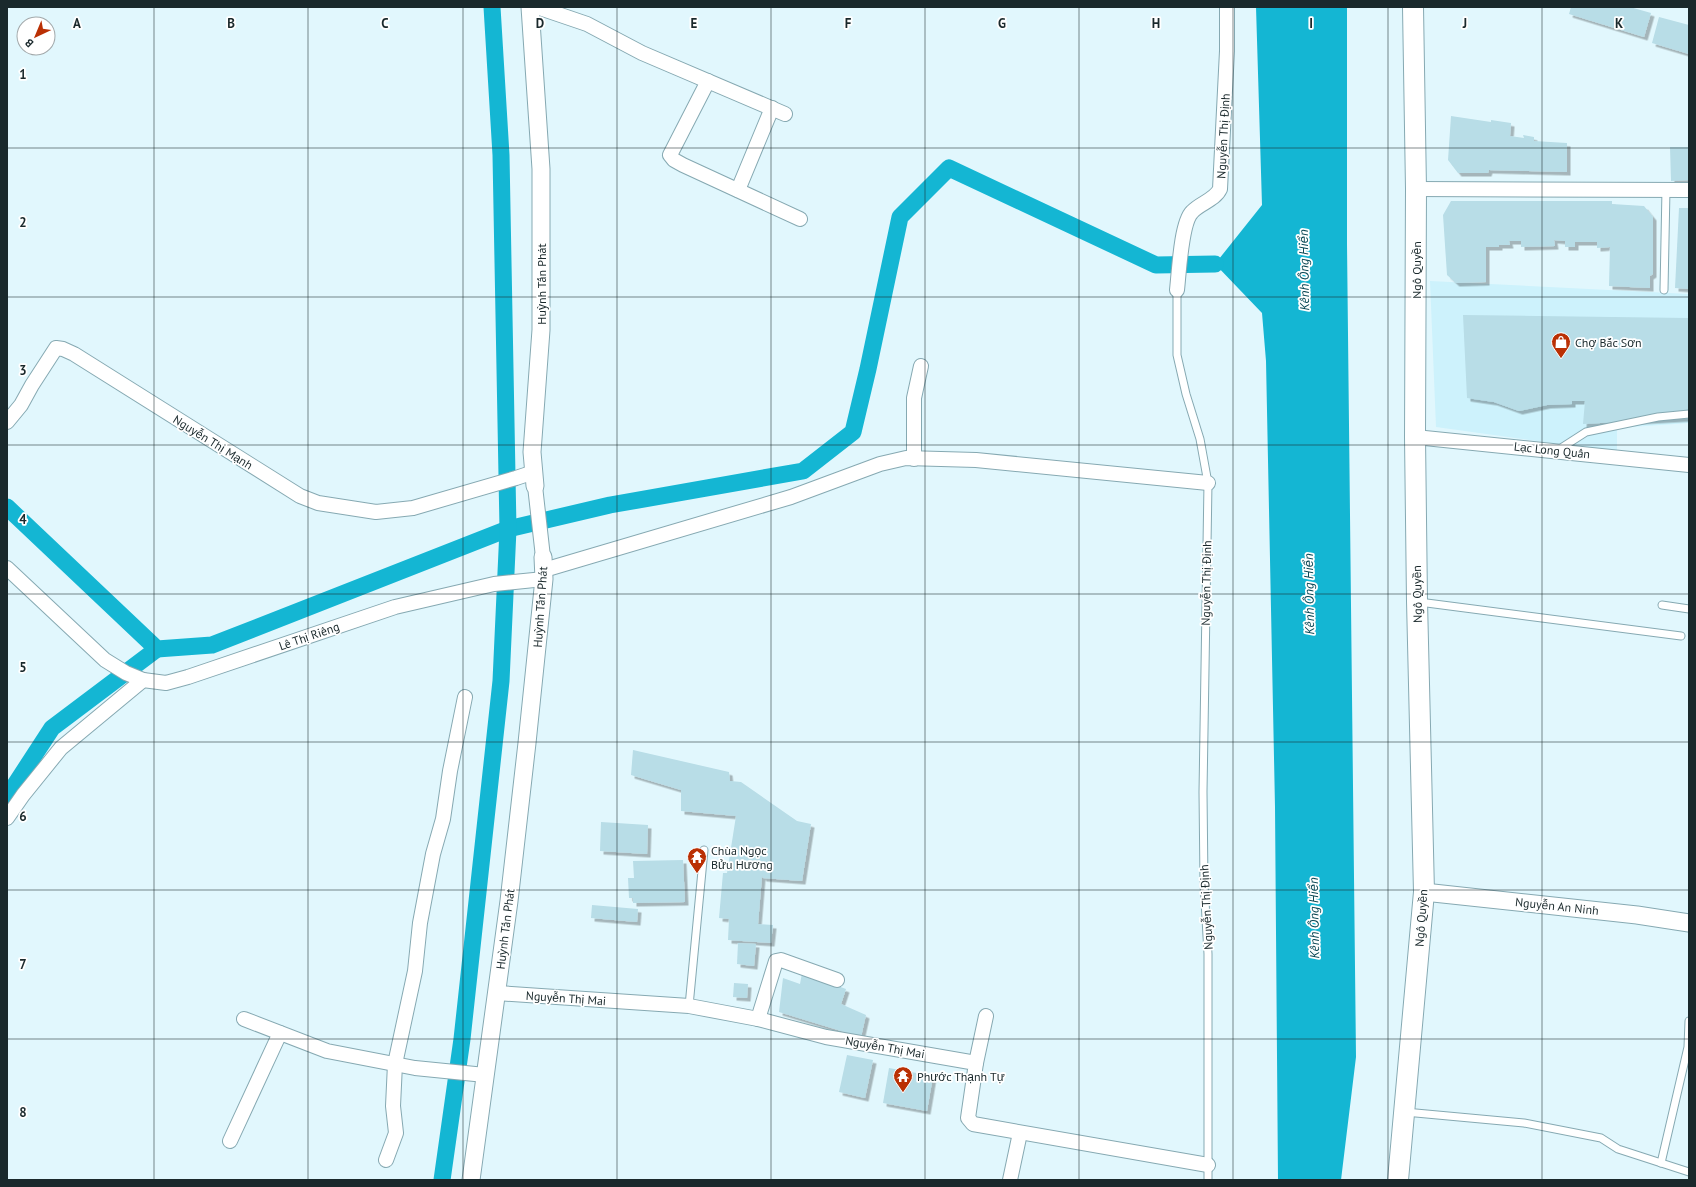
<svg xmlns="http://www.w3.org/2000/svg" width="1696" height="1187" font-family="'PT Sans',sans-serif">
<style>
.built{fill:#cdf2fc}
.water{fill:#14b6d3}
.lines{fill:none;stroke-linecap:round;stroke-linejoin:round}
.canal{stroke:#14b6d3;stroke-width:17}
.building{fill:#b8dde7;filter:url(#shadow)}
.service-casing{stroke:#86a9b2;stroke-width:9}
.minor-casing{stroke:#86a9b2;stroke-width:16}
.tertiary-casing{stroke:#86a9b2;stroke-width:19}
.secondary-casing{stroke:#86a9b2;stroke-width:22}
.service{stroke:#fff;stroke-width:7}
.minor{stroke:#fff;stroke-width:14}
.tertiary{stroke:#fff;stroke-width:17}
.secondary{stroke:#fff;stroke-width:20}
.grid{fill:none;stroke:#1a292c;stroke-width:1;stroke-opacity:0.55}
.labels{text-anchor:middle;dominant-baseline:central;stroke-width:3.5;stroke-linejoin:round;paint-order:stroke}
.street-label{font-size:12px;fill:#1a292c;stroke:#fff}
.poi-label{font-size:12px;fill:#1a292c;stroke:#fff;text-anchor:start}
.water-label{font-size:13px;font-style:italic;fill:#074653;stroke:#fff}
.grid-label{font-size:13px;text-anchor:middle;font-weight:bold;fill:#1a292c;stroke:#fff;stroke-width:3.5;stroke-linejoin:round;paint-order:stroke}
</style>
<defs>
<filter id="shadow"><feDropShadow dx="3.5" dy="3.5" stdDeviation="0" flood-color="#0004"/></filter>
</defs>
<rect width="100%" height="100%" fill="#e1f7fd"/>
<path class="built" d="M 1430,281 L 1689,294 L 1689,423 L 1617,428 L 1617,452 L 1436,427 Z"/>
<path class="water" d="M 1256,7 L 1347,7 L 1347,244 L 1356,1057 L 1341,1180 L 1278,1180 L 1275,807 L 1266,361 L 1262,313 L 1215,264 L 1262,205 Z"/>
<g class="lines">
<g class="canal">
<path d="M 7,507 L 157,649 L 212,645 L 508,529 L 610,505 L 803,471 L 853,432 L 868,369 L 900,217 L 949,168 L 1156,265 L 1215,264"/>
<path d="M 7,797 L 52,728 L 157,649"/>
<path d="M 442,1180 L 462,1039 L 501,681 L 508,529 L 501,155 L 492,7"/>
</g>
</g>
<g class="building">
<path d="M 1571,7 L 1630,7 L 1651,13 L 1644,37 L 1569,14 Z"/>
<path d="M 1659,17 L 1689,25 L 1689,54 L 1652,43 Z"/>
<path d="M 1451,116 L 1491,122 L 1491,120 L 1511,123 L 1510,136 L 1524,138 L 1523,135 L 1534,137 L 1534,141 L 1567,143 L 1567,172 L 1489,170 L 1488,173 L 1458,173 L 1448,160 Z"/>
<path d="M 1670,147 L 1689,147 L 1689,180 L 1671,181 Z"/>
<path d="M 1451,201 L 1612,201 L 1612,204 L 1644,206 L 1653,217 L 1653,274 L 1650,276 L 1650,288 L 1609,286 L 1610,247 L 1597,248 L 1597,242 L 1575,242 L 1575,247 L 1565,247 L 1565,241 L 1554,240 L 1555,246 L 1521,247 L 1521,241 L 1509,241 L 1510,245 L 1499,245 L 1499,247 L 1486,247 L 1486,282 L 1456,283 L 1447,275 L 1443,215 Z"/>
<path d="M 1679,208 L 1689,208 L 1689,289 L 1675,288 Z"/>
<path d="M 1463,315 L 1689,318 L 1689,418 L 1583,424 L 1585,401 L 1572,401 L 1572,404 L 1547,405 L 1519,411 L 1494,402 L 1467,398 Z"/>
<path d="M 633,750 L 729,772 L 730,781 L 741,782 L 797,821 L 811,824 L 802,881 L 763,878 L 762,876 L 758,924 L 773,925 L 771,943 L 728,940 L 729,919 L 719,918 L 723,873 L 727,873 L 736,816 L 681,811 L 681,790 L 631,775 Z"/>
<path d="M 601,822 L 648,825 L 647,854 L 600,851 Z"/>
<path d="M 683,860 L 685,902 L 633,903 L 633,898 L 629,898 L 628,878 L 634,878 L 633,861 Z"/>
<path d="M 592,905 L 638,909 L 637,922 L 591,918 Z"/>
<path d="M 738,943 L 756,944 L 754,966 L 737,964 Z"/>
<path d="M 802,973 L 846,989 L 841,1004 L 866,1015 L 861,1037 L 779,1012 L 783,978 L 800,984 Z"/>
<path d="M 734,983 L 748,984 L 747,998 L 733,997 Z"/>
<path d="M 847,1055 L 873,1060 L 865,1098 L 839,1092 Z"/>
<path d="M 889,1068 L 933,1076 L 927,1111 L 883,1103 Z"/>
</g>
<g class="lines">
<g class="service-casing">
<g id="service">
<path d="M 1177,290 L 1177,355 L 1186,394 L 1200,439 L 1208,483 L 1203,792 L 1204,883 L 1208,954 L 1208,1180"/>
<path d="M 1664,290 L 1666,189"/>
<path d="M 1558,450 L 1586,432 L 1658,417 L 1689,414"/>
<path d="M 1419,602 L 1681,636"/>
<path d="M 1662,605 L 1689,609"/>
<path d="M 689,1006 L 704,850"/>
<path d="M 1405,1112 L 1524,1123 L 1601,1138 L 1618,1149 L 1689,1172"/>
<path d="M 1661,1163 L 1688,1047 L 1689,1021"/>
</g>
</g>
<g class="minor-casing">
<g id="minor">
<path d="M 537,7 L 587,24 L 642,53 L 785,114"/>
<path d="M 708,81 L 670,155 L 674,160 L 683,165 L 800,219"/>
<path d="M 1416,189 L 1689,190"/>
<path d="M 738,190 L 772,108"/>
<path d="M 1177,290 C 1179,273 1181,223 1192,212 C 1200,203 1215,200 1220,189 L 1227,51 L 1227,7"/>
<path d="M 7,422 L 21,405 L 32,385 L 56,348 L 63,349 L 74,354 L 300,496 L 318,503 L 376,512 L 413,508 L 516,478 L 534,472"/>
<path d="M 1415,437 L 1689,465"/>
<path d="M 914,459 L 914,398 L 921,366"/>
<path d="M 535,486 L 543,557"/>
<path d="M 7,568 L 105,660 L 126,673 L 143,680 L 166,683 L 188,677 L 395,607 L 494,584 L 544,579"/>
<path d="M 544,570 L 791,497 L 880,464 L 906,458 L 976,460 L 1208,483"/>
<path d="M 7,818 L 23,795 L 61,748 L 143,680"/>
<path d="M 497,993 L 689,1006 L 758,1019 L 826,1037 L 976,1063 L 968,1118 L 973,1124 L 1208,1165"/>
<path d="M 244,1019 L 327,1051 L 415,1068 L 485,1075"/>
<path d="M 758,1019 L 776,961 L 781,960 L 837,980"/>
<path d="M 976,1063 L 986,1016"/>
<path d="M 230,1141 L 280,1033"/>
<path d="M 386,1160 L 396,1133 L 393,1106 L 395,1064 L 415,971 L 420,923 L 433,854 L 443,819 L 450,771 L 465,697"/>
<path d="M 1010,1180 L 1020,1133"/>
</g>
</g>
<g class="tertiary-casing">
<g id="tertiary">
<path d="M 530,7 L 541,169 L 541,330 L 532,452 L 535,486"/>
<path d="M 1424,892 L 1637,915 L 1689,923"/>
<path d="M 471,1180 L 509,901 L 527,743 L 544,579 L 543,557"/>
</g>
</g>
<g class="secondary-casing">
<path id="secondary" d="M 1398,1180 L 1424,892 L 1417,601 L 1415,437 L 1416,189 L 1413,7"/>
</g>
<use href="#service" class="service"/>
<use href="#minor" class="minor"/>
<use href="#tertiary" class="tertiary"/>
<use href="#secondary" class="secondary"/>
</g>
<path class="grid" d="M 154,7 L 154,1180M 308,7 L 308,1180M 463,7 L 463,1180M 617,7 L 617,1180M 771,7 L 771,1180M 925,7 L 925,1180M 1079,7 L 1079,1180M 1233,7 L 1233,1180M 1388,7 L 1388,1180M 1542,7 L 1542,1180M 7,148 L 1689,148M 7,297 L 1689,297M 7,445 L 1689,445M 7,594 L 1689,594M 7,742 L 1689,742M 7,890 L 1689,890M 7,1039 L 1689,1039"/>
<defs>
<g id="shop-pin" transform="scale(1)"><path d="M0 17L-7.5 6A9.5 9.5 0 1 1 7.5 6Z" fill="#ba3004" stroke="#fff"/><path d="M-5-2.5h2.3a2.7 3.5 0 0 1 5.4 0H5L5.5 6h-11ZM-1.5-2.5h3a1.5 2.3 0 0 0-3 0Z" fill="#fff"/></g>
<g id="temple-pin" transform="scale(1)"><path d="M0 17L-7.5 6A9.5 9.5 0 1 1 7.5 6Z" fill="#ba3004" stroke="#fff"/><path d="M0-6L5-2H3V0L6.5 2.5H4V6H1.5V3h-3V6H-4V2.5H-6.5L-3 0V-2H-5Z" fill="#fff"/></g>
</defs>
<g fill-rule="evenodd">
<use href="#shop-pin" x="1561" y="342"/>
<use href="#temple-pin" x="697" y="857"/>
<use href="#temple-pin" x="903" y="1076"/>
</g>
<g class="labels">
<g class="street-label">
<text transform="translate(1223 136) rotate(-87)">Nguyễn Thị Định</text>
<text transform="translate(1416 270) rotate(-90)">Ngô Quyền</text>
<text transform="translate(541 284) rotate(-90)">Huỳnh Tấn Phát</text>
<text transform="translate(213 442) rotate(32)">Nguyễn Thị Mạnh</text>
<text transform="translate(1552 450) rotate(6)">Lạc Long Quân</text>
<text transform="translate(1206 583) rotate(-89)">Nguyễn Thị Định</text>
<text transform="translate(1417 594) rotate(-91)">Ngô Quyền</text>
<text transform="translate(540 607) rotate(-86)">Huỳnh Tấn Phát</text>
<text transform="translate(309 636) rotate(-19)">Lê Thị Riêng</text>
<text transform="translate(1557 906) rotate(6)">Nguyễn An Ninh</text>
<text transform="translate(1206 907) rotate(-93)">Nguyễn Thị Định</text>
<text transform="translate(1421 918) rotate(-86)">Ngô Quyền</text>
<text transform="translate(505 929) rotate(-83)">Huỳnh Tấn Phát</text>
<text transform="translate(566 998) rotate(4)">Nguyễn Thị Mai</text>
<text transform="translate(885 1047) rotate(10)">Nguyễn Thị Mai</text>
</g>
<g class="poi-label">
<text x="1575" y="342">Chợ Bắc Sơn</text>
<text x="711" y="850">Chùa Ngọc<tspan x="711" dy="14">Bửu Hương</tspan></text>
<text x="917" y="1076">Phước Thạnh Tự</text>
</g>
<g class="water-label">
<text transform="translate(1304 270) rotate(-91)">Kênh Ông Hiển</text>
<text transform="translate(1309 594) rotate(-91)">Kênh Ông Hiển</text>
<text transform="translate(1314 918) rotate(-91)">Kênh Ông Hiển</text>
</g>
</g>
<g class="grid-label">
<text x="77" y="28">A</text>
<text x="231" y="28">B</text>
<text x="385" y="28">C</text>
<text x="540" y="28">D</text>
<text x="694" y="28">E</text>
<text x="848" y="28">F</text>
<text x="1002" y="28">G</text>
<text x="1156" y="28">H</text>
<text x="1311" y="28">I</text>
<text x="1465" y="28">J</text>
<text x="1619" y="28">K</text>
<text x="23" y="79">1</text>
<text x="23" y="227">2</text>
<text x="23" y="375">3</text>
<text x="23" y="524">4</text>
<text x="23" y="672">5</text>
<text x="23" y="821">6</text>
<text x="23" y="969">7</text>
<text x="23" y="1117">8</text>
</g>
<rect width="1696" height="1187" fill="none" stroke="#1a292c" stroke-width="16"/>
<g transform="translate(36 36) rotate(224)"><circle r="19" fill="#ffffff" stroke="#a3a9ab"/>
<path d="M0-3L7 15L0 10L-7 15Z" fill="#ba3004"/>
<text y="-6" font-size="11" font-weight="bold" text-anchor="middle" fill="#1a292c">B</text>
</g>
</svg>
